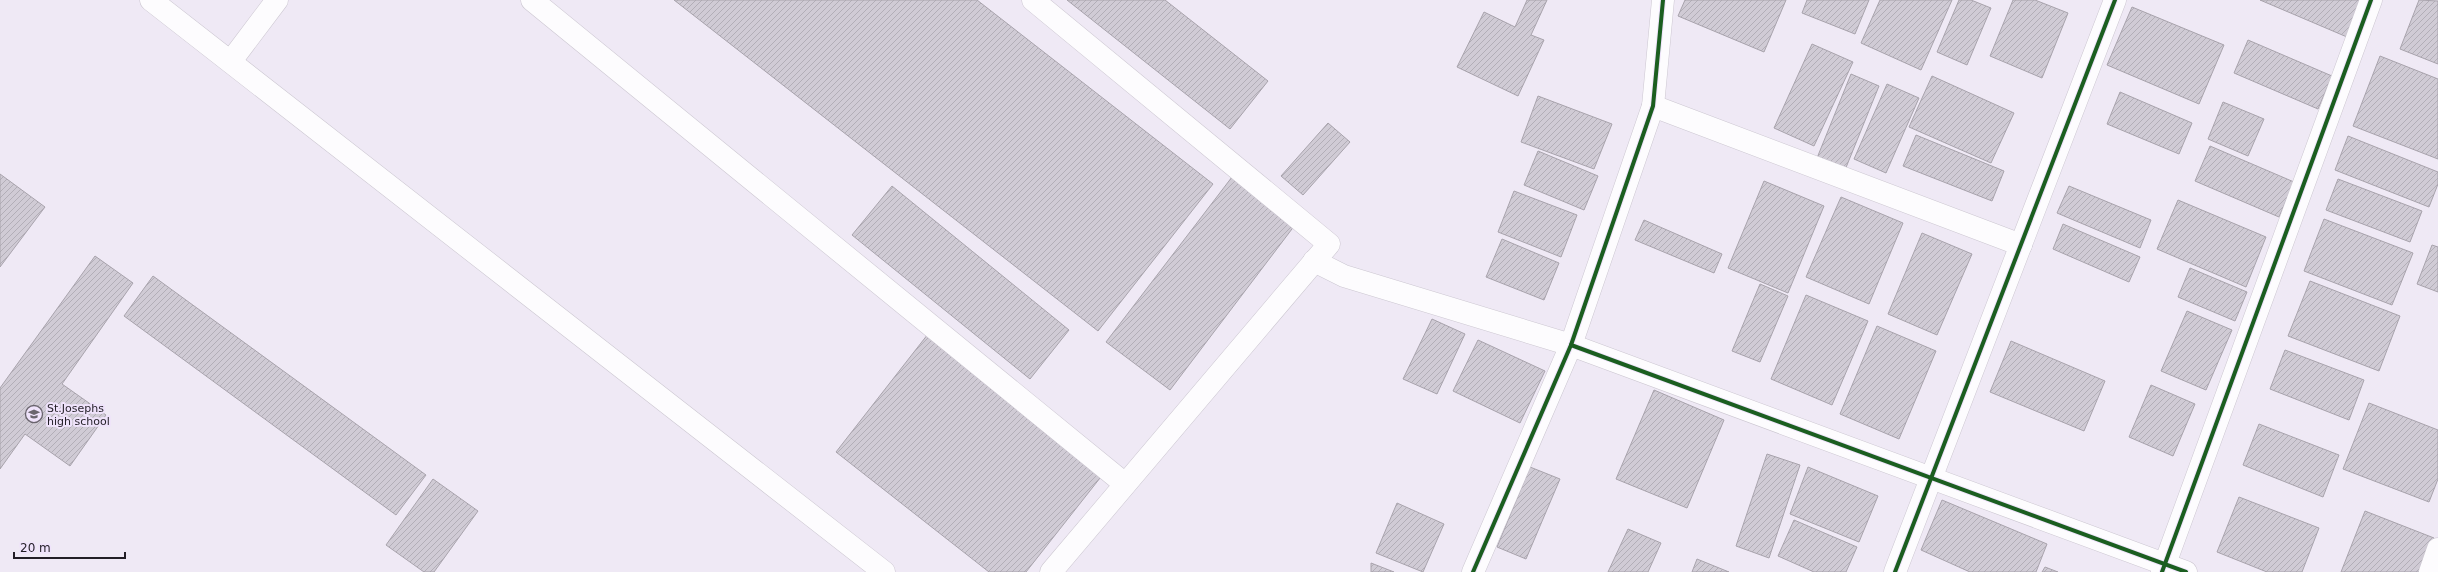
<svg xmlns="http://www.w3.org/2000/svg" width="2438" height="572" font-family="'DejaVu Sans',sans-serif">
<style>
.building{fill:url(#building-hatch);stroke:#a8a3ac}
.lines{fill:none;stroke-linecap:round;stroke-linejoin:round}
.minor-casing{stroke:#ccc7d1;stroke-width:23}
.minor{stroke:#fdfcfe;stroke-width:22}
.cycleway-casing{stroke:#efe3fb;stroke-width:6}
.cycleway{stroke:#1b5e20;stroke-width:4}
.labels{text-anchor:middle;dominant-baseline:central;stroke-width:4;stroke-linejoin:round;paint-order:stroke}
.poi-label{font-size:11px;fill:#221e26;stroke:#efe3fb;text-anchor:start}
</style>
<defs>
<pattern id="building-hatch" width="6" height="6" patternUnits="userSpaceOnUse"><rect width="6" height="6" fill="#d0cbd5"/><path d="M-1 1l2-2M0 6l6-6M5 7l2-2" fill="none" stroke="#b2aeb7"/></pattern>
</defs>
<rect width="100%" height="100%" fill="#efe9f5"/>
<g class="building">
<path d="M 674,0 L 977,0 L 1213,184 L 1098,331 Z"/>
<path d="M 1067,0 L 1165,0 L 1268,81 L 1230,129 Z"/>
<path d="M 1527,0 L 1547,0 L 1531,35 L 1544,40 L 1518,96 L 1457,67 L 1484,12 L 1515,27 Z"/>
<path d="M 1685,0 L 1786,0 L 1764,52 L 1678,16 Z"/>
<path d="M 1807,0 L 1869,0 L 1855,34 L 1802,13 Z"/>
<path d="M 1880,0 L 1952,0 L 1921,70 L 1861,43 Z"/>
<path d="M 1959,0 L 1971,0 L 1991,8 L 1967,65 L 1937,52 Z"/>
<path d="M 2013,0 L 2035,0 L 2068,13 L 2042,78 L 1990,56 Z"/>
<path d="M 2260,0 L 2363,0 L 2347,37 Z"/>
<path d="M 2419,0 L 2438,1 L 2438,64 L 2400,49 Z"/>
<path d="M 2132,7 L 2224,45 L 2199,104 L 2107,65 Z"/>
<path d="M 2248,40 L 2332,76 L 2318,109 L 2234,73 Z"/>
<path d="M 1812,44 L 1853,62 L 1814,146 L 1774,128 Z"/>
<path d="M 2380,56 L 2438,79 L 2438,159 L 2353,126 Z"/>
<path d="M 1851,74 L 1879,86 L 1845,170 L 1817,158 Z"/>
<path d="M 1932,76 L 2014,113 L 1991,163 L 1909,127 Z"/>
<path d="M 1887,84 L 1919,98 L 1886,173 L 1854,159 Z"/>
<path d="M 2120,92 L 2192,123 L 2179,154 L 2107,124 Z"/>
<path d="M 1538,96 L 1612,124 L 1594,169 L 1521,142 Z"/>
<path d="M 2223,102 L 2264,119 L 2248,156 L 2208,139 Z"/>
<path d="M 1328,123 L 1350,142 L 1303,195 L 1281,176 Z"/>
<path d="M 1916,135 L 2004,171 L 1992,201 L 1903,166 Z"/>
<path d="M 2348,136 L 2438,172 L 2438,184 L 2429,207 L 2335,170 Z"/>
<path d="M 2210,146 L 2294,182 L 2279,217 L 2195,181 Z"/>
<path d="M 1538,151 L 1598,176 L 1584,210 L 1524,185 Z"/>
<path d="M 0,174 L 45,207 L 0,267 Z"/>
<path d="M 1232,177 L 1295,225 L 1170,390 L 1106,342 Z"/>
<path d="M 2338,179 L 2422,211 L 2410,242 L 2326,210 Z"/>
<path d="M 1764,181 L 1824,206 L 1788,293 L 1728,268 Z"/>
<path d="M 892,186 L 1069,330 L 1030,379 L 852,235 Z"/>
<path d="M 2069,186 L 2151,220 L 2140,248 L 2057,213 Z"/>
<path d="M 1514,191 L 1577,215 L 1561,257 L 1498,232 Z"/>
<path d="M 1841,197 L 1903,223 L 1869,304 L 1806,277 Z"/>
<path d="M 2178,200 L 2266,237 L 2246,287 L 2157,249 Z"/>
<path d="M 2324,219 L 2413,253 L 2392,305 L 2304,271 Z"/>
<path d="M 1644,220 L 1722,254 L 1714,273 L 1635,240 Z"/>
<path d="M 2063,224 L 2140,257 L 2129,282 L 2053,249 Z"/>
<path d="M 1922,233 L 1972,254 L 1937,335 L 1888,314 Z"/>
<path d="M 1502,239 L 1559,263 L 1544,300 L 1486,277 Z"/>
<path d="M 2432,245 L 2438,247 L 2438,292 L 2417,284 Z"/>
<path d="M 95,256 L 133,283 L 62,384 L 106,415 L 70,466 L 25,434 L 0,469 L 0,388 Z"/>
<path d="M 2190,268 L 2247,292 L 2235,321 L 2178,297 Z"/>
<path d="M 153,276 L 426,475 L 396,515 L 124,316 Z"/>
<path d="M 2310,281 L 2400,316 L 2379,371 L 2288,336 Z"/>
<path d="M 1760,284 L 1788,296 L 1760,362 L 1732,351 Z"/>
<path d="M 1806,295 L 1868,321 L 1832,405 L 1771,379 Z"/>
<path d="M 2187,311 L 2232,330 L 2206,390 L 2161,371 Z"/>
<path d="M 1432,319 L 1465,334 L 1437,394 L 1403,379 Z"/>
<path d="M 1877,326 L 1936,351 L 1899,439 L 1840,414 Z"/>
<path d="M 928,334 L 1104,473 L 1026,572 L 989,572 L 836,452 Z"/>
<path d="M 1478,340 L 1545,371 L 1520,423 L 1453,391 Z"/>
<path d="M 2011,341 L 2105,381 L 2084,431 L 1990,392 Z"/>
<path d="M 2285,350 L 2364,380 L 2349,420 L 2270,389 Z"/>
<path d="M 2151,385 L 2195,404 L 2173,456 L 2129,437 Z"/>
<path d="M 1654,390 L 1724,420 L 1687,508 L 1616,479 Z"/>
<path d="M 2369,403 L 2438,430 L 2438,479 L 2429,502 L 2343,469 Z"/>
<path d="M 2259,424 L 2339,455 L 2323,497 L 2243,465 Z"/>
<path d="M 1767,454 L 1800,465 L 1769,558 L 1736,546 Z"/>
<path d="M 1530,467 L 1560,479 L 1526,559 L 1497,547 Z"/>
<path d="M 1808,467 L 1878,496 L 1859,542 L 1790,514 Z"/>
<path d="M 433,479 L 478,511 L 434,572 L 424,572 L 386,545 Z"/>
<path d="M 2239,497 L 2319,528 L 2302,572 L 2267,572 L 2217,552 Z"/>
<path d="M 1942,500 L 2047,544 L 2036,572 L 1970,572 L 1921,550 Z"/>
<path d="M 1397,503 L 1444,524 L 1423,572 L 1376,553 Z"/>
<path d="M 2365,511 L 2434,538 L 2421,572 L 2341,572 Z"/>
<path d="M 1794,520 L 1857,547 L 1846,572 L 1814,572 L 1778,556 Z"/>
<path d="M 1628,529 L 1661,543 L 1648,572 L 1608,572 Z"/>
<path d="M 1697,559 L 1729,572 L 1692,572 Z"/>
<path d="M 1371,563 L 1394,572 L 1371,572 Z"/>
<path d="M 2045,567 L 2058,572 L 2042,572 Z"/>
</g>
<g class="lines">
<g class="minor-casing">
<g id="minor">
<path d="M 151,0 L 884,572"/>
<path d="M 532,0 L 1125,484"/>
<path d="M 1033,0 L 1329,244 L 1051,572"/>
<path d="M 231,61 L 277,0"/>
<path d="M 1653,106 L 2021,245"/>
<path d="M 1314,261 L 1344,276 L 1571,345 L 2186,572"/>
<path d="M 1473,572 L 1571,345 L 1653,106 L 1663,0"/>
<path d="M 1895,572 L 2115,0"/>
<path d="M 2162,572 L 2371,0"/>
<path d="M 2430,572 L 2438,549"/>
</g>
</g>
<use href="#minor" class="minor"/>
<g class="cycleway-casing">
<g id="cycleway">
<path d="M 1571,345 L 2186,572"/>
<path d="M 1473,572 L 1571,345 L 1653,106 L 1663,0"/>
<path d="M 1895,572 L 2115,0"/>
<path d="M 2162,572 L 2371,0"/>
</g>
</g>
<use href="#cycleway" class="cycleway"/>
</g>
<defs>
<g id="school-ring" transform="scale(0.9)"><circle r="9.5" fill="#efe3fb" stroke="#6a656e" stroke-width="1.5"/><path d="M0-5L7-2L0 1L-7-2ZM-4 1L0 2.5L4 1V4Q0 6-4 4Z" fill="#6a656e"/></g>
</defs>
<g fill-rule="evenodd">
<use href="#school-ring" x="34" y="414"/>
</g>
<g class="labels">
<g class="poi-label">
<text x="47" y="408">St.Josephs<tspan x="47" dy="13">high school</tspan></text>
</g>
</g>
<path d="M14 552v6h111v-6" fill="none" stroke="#221e26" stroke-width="2"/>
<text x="20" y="552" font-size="12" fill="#221e26" stroke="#efe3fb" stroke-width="3" paint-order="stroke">20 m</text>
</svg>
